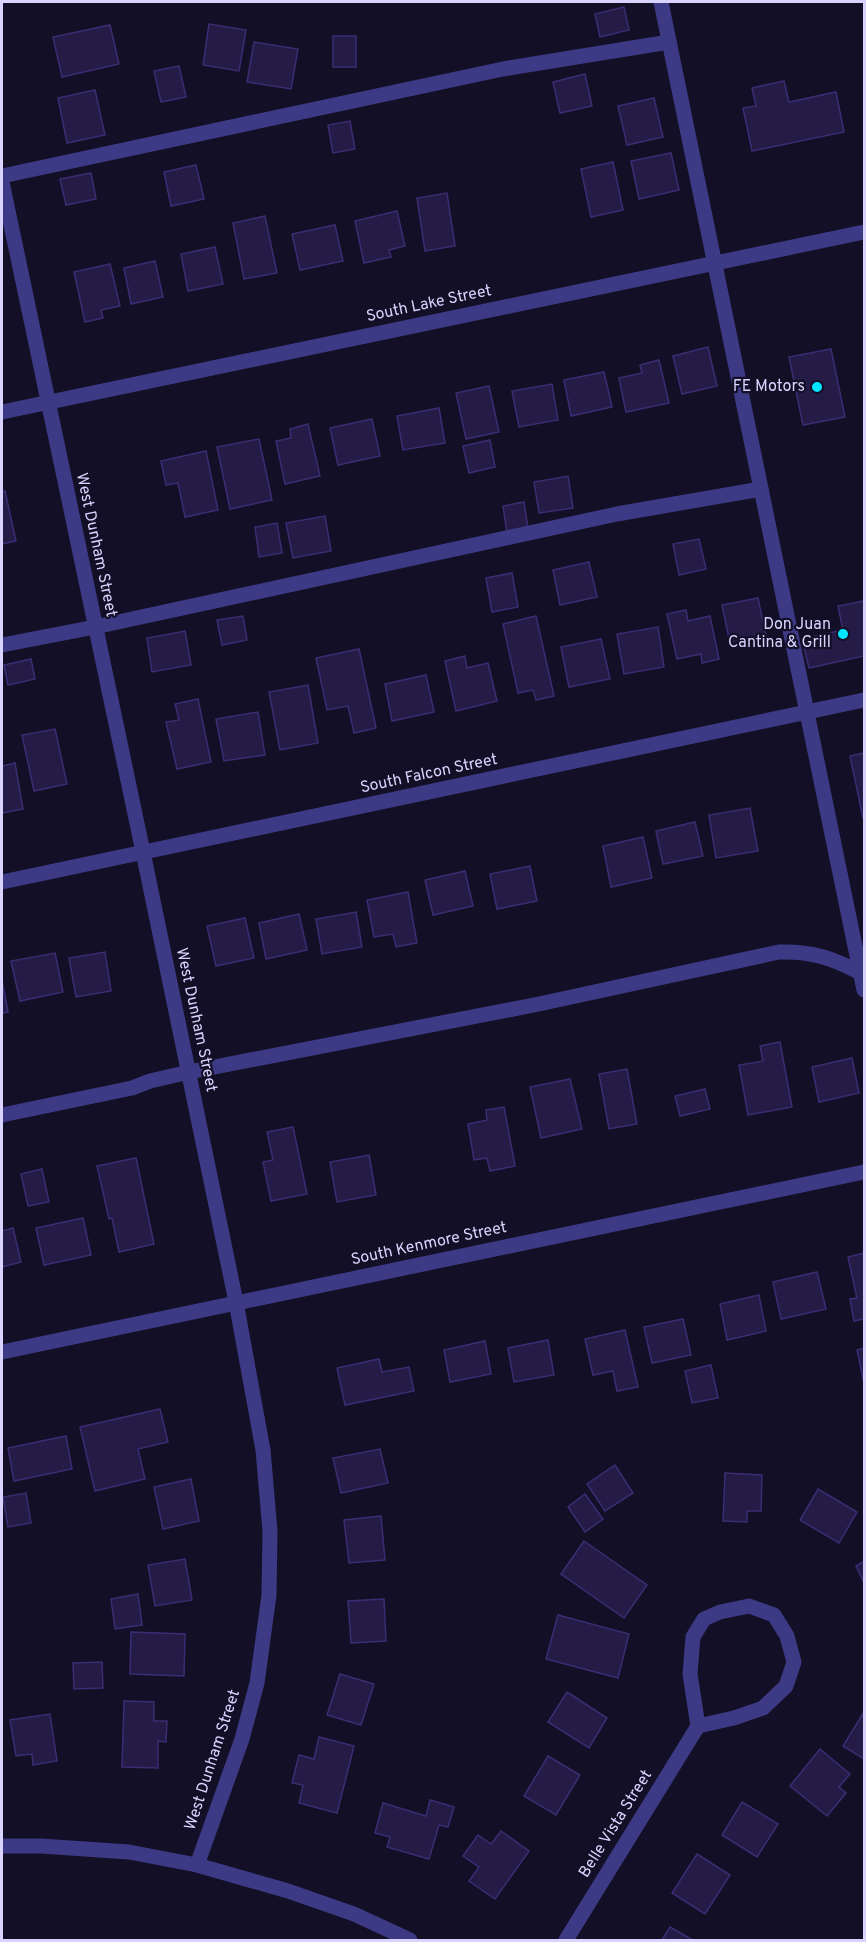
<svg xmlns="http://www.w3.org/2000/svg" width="866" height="1942" font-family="Overpass,sans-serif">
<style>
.building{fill:#241b47;stroke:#3b2d73;stroke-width:1.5}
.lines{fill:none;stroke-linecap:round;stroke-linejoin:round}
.service{stroke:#3d3a85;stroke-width:15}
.minor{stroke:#3d3a85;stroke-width:15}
.tertiary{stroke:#3d3a85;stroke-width:15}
.poi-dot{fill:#00e5ff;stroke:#130f26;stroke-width:2}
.labels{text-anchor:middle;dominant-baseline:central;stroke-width:4.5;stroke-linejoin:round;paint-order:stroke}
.street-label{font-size:16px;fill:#d9d4ff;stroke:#130f26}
.poi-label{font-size:16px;fill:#d9d4ff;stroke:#130f26;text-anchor:end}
</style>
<rect width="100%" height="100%" fill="#130f26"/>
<g class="building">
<path d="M 624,7 L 629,30 L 600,37 L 595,14 Z"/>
<path d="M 209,24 L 246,30 L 239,71 L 203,65 Z"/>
<path d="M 110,25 L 119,64 L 62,77 L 53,37 Z"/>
<rect x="333" y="36" width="23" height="31"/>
<path d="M 254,42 L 298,49 L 291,89 L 247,82 Z"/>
<path d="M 179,66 L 186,97 L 161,102 L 154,71 Z"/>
<path d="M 585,74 L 592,106 L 560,113 L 553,82 Z"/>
<path d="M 784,81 L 789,102 L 836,92 L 844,132 L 752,151 L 743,108 L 756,106 L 752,88 Z"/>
<path d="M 95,90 L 105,135 L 67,143 L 58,98 Z"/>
<path d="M 654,98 L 663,137 L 627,145 L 618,106 Z"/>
<path d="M 350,121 L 355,149 L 333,153 L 328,125 Z"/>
<path d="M 671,153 L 679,190 L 639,199 L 631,161 Z"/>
<path d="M 613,162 L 623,210 L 591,217 L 581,169 Z"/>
<path d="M 196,165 L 204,199 L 171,206 L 164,172 Z"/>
<path d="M 91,173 L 96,199 L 66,205 L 60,179 Z"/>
<path d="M 447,193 L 455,246 L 425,251 L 417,198 Z"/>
<path d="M 397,211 L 405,246 L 389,250 L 391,257 L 364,263 L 355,221 Z"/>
<path d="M 265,216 L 277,273 L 244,279 L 233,223 Z"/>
<path d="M 335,225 L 343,261 L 300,270 L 292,234 Z"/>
<path d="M 215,247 L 223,284 L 188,291 L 181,254 Z"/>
<path d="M 155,261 L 163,297 L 131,304 L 124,268 Z"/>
<path d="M 110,264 L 120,306 L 101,310 L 103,318 L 85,322 L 74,272 Z"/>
<path d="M 708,347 L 717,386 L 682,394 L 673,356 Z"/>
<path d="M 831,349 L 845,417 L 803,425 L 789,357 Z"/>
<path d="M 659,360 L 669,403 L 626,412 L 619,378 L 642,373 L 640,365 Z"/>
<path d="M 604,372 L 612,407 L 571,416 L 564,380 Z"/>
<path d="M 552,384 L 558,420 L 519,427 L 512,391 Z"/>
<path d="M 489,386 L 499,432 L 466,439 L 456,393 Z"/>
<path d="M 439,408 L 445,443 L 403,450 L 397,416 Z"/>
<path d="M 372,419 L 380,456 L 338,465 L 330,428 Z"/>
<path d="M 308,424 L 320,476 L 285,484 L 276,441 L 291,438 L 290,429 Z"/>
<path d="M 259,439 L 272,500 L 230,509 L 217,447 Z"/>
<path d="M 490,440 L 495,467 L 469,473 L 463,446 Z"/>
<path d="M 206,451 L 218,510 L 185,517 L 178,483 L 166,485 L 161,461 Z"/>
<path d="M 568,476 L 573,508 L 539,513 L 534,482 Z"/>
<path d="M 5,491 L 16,541 L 2,544 L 2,492 Z"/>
<path d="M 524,502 L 528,529 L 507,533 L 503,506 Z"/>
<path d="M 325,516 L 331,551 L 293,558 L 286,523 Z"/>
<path d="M 277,523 L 282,553 L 259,557 L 255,527 Z"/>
<path d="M 699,539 L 706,569 L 679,575 L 673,544 Z"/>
<path d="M 589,562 L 597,597 L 560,605 L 553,570 Z"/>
<path d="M 512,573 L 518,607 L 492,612 L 486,578 Z"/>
<path d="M 758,598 L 767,640 L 731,648 L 722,605 Z"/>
<path d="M 864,601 L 864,656 L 809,668 L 802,639 L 843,630 L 838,606 Z"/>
<path d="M 686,610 L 688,621 L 710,616 L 719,659 L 702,663 L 701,654 L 677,659 L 667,614 Z"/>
<path d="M 243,616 L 247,640 L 222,645 L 217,620 Z"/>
<path d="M 536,616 L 554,696 L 536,700 L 533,690 L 518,693 L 503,624 Z"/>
<path d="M 658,627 L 664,667 L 624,674 L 617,634 Z"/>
<path d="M 185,631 L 191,665 L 152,672 L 147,638 Z"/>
<path d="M 601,639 L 610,679 L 569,687 L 561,647 Z"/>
<path d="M 359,649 L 376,728 L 354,733 L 348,706 L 327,710 L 316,658 Z"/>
<path d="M 465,656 L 467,668 L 488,663 L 497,701 L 456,711 L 445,661 Z"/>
<path d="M 31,659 L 35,679 L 8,685 L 4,665 Z"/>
<path d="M 426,675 L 434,712 L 392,721 L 385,684 Z"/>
<path d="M 308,685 L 318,743 L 280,750 L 269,692 Z"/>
<path d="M 198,699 L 211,762 L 177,769 L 166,722 L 179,720 L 175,704 Z"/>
<path d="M 258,712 L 265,755 L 224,761 L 216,719 Z"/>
<path d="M 55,729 L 67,784 L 34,791 L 22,735 Z"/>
<path d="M 864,753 L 864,818 L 863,818 L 850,756 Z"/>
<path d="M 15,763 L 23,809 L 2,813 L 2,766 Z"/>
<path d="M 750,808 L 758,851 L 716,858 L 709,815 Z"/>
<path d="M 695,822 L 703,856 L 663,864 L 656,831 Z"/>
<path d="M 643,837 L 652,878 L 611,887 L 603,846 Z"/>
<path d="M 530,866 L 537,901 L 497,909 L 490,874 Z"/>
<path d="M 465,871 L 473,906 L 433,915 L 425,880 Z"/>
<path d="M 408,892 L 417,943 L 396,947 L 393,934 L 374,937 L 367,900 Z"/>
<path d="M 356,912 L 362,947 L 322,954 L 316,919 Z"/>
<path d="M 299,914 L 307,950 L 266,959 L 259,923 Z"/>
<path d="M 245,918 L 254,958 L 216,966 L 207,926 Z"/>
<path d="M 105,952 L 111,991 L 76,997 L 69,958 Z"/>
<path d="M 55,953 L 63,992 L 20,1001 L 11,961 Z"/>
<path d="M 2,980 L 8,1012 L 2,1013 Z"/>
<path d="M 780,1042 L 792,1107 L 748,1115 L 739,1065 L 763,1061 L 760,1046 Z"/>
<path d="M 852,1058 L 859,1093 L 819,1102 L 812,1067 Z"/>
<path d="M 627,1069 L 637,1124 L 609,1129 L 599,1074 Z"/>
<path d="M 570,1079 L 582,1129 L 541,1138 L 530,1087 Z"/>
<path d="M 705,1089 L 710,1109 L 680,1116 L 675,1096 Z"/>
<path d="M 504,1107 L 515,1166 L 490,1171 L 487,1158 L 474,1160 L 468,1124 L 487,1120 L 486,1110 Z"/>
<path d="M 293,1127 L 307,1194 L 271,1201 L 263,1162 L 273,1160 L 267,1132 Z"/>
<path d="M 369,1155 L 376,1195 L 337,1202 L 330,1162 Z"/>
<path d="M 136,1158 L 154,1244 L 119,1252 L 112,1218 L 109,1219 L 97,1166 Z"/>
<path d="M 42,1169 L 49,1202 L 28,1206 L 21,1174 Z"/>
<path d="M 83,1218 L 91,1255 L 44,1265 L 36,1228 Z"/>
<path d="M 13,1228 L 21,1262 L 2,1267 L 2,1231 Z"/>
<path d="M 864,1253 L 864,1319 L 854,1321 L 850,1299 L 857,1298 L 848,1257 Z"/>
<path d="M 817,1272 L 826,1309 L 781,1319 L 773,1282 Z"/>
<path d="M 759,1295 L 766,1331 L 727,1340 L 720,1304 Z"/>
<path d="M 683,1319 L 691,1355 L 652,1363 L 644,1327 Z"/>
<path d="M 625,1330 L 638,1387 L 617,1391 L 613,1371 L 593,1375 L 585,1339 Z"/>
<path d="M 548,1340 L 554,1375 L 514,1382 L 508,1348 Z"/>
<path d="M 485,1341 L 491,1374 L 450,1382 L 444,1350 Z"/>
<path d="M 864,1348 L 864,1383 L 857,1350 Z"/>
<path d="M 379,1359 L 382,1372 L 409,1367 L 414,1391 L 345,1405 L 337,1368 Z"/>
<path d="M 711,1365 L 718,1398 L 692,1403 L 685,1371 Z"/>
<path d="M 160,1409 L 168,1442 L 138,1449 L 145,1479 L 95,1491 L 80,1427 Z"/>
<path d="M 66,1436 L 72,1469 L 14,1481 L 8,1448 Z"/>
<path d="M 380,1449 L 388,1483 L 341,1493 L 333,1458 Z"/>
<path d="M 615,1465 L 633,1493 L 605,1511 L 587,1484 Z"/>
<path d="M 725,1473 L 762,1475 L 761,1511 L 747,1511 L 747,1522 L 723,1521 Z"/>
<path d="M 191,1479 L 199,1521 L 163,1529 L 154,1487 Z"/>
<path d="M 818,1489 L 857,1512 L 839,1543 L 800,1520 Z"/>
<path d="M 26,1493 L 31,1523 L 8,1527 L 3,1497 Z"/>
<path d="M 585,1494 L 603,1519 L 585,1532 L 568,1507 Z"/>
<path d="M 381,1516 L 385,1560 L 349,1563 L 344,1520 Z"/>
<path d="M 584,1541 L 647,1585 L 624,1618 L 561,1574 Z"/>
<path d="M 185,1559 L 192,1600 L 155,1606 L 148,1565 Z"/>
<path d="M 864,1561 L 864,1583 L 856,1566 Z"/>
<path d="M 138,1594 L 142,1625 L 115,1629 L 111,1599 Z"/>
<path d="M 384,1599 L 386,1641 L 351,1643 L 348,1601 Z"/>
<path d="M 558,1615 L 629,1634 L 618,1678 L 546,1659 Z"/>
<path d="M 131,1632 L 185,1634 L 184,1676 L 130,1674 Z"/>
<path d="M 102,1662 L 103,1688 L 74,1689 L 73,1663 Z"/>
<path d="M 340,1674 L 374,1684 L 361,1725 L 327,1715 Z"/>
<path d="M 567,1692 L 607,1718 L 589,1748 L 548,1722 Z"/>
<path d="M 124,1701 L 154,1702 L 154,1721 L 167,1721 L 166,1742 L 158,1741 L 158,1768 L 122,1767 Z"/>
<path d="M 864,1712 L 864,1759 L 843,1746 Z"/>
<path d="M 50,1714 L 57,1761 L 33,1765 L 32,1754 L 16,1756 L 10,1720 Z"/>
<path d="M 319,1737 L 354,1746 L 337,1813 L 299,1803 L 303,1785 L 292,1783 L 299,1755 L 314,1759 Z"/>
<path d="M 820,1749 L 850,1774 L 839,1787 L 846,1793 L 827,1816 L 790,1786 Z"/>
<path d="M 548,1756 L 580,1775 L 556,1815 L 524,1796 Z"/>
<path d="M 430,1800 L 454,1807 L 448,1827 L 439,1825 L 429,1859 L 387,1847 L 390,1837 L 375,1833 L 383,1803 L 426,1816 Z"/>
<path d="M 742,1802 L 778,1824 L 757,1857 L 722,1835 Z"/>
<path d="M 501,1831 L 529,1851 L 495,1899 L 469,1881 L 479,1867 L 463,1856 L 478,1835 L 491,1844 Z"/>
<path d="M 697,1854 L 730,1875 L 705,1914 L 672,1893 Z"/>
<path d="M 670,1927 L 693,1940 L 662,1940 Z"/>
</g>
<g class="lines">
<g class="service">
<path d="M 661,2 L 864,990"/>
<path d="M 2,176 L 503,69 L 669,42"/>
<path d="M 2,645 L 95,627 L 617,514 L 761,489"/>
<path d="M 2,1115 L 132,1088 L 150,1081 L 189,1072 L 539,1004 L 779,952 C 812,951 832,958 861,973"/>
</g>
<g class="minor">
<path d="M 2,182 L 143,852 L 236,1302 L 263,1450 L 270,1531 L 269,1595 L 257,1683 L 242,1739 L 197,1865"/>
<path d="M 2,412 L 864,232"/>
<path d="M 2,1352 L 864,1172"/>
<path d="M 2,1846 L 41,1846 L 129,1852 L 197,1865 L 288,1891 L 354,1914 L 410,1940"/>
<path d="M 566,1940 L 698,1726 L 690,1674 L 693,1637 L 704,1619 L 720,1612 L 749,1606 L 774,1615 L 787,1636 L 794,1662 L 786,1686 L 763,1708 L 734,1718 L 698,1726"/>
</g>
<path class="tertiary" d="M 2,882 L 864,700"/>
</g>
<g class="poi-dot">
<circle cx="817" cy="387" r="6"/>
<circle cx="843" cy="634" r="6"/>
</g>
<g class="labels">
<g class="street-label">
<text transform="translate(429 304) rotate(-12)">South Lake Street</text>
<text transform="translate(96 545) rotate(78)">West Dunham Street</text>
<text transform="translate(429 774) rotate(-12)">South Falcon Street</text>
<text transform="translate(196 1020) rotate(78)">West Dunham Street</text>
<text transform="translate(429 1244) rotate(-12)">South Kenmore Street</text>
<text transform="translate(213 1760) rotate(-72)">West Dunham Street</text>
<text transform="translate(616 1824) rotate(-58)">Belle Vista Street</text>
</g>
<g class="poi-label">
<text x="805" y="387">FE Motors</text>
<text x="831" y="625">Don Juan<tspan x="831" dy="18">Cantina &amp; Grill</tspan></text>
</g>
</g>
<rect width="866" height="1942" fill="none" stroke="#d9d4ff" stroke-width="6"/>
</svg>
